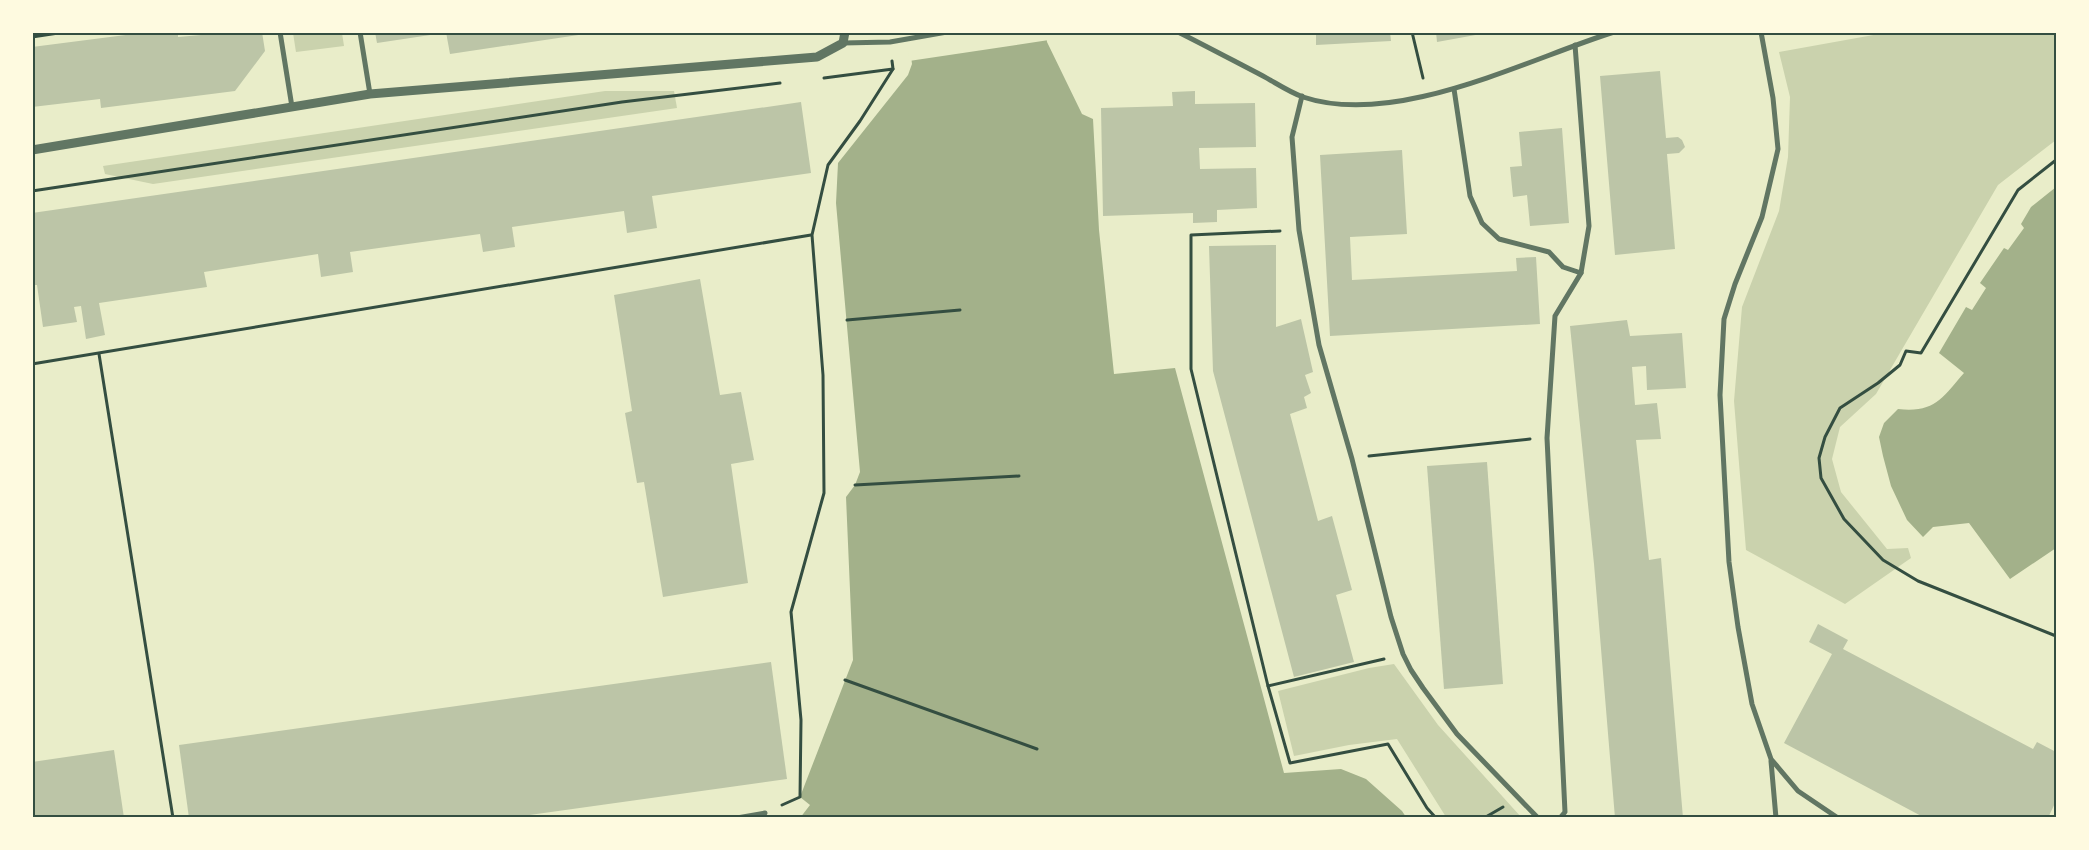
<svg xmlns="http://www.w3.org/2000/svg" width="2089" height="850" font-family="Signika,sans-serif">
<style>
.green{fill:#cad2ad}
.water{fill:#a3b18a}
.pier{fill:#e9edc9}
.building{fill:#bcc5a7}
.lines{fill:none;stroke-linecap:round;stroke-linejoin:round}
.path{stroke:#344e41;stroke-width:3}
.minor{stroke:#617663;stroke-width:5}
.tertiary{stroke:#617663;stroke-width:9}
.neatline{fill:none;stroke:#344e41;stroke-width:2}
</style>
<rect width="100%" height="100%" fill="#e9edc9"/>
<g class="green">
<path d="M 293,33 L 342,33 L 344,46 L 296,52 Z"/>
<path d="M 1879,33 L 2056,33 L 2056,140 L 1998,185 L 1876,394 L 1840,427 L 1832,459 L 1841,492 L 1887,549 L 1908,548 L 1911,558 L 1845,604 L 1746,550 L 1734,401 L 1742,307 L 1779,211 L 1788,157 L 1790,97 L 1779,52 L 1879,34 Z"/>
<path d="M 605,91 L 674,91 L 677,108 L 153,184 L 105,174 L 103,166 Z"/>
<path d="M 1394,664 L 1438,725 L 1521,817 L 1446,817 L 1397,739 L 1349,745 L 1294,756 L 1278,691 L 1369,668 Z"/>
</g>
<g class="water">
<path d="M 908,33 L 1046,33 L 1047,42 L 1082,114 L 1093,119 L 1099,230 L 1114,374 L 1175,368 L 1284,773 L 1341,769 L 1366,779 L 1402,811 L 1406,817 L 800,818 L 810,805 L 800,797 L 853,660 L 846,497 L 855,485 L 860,472 L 836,203 L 838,163 L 908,75 L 912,64 Z"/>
<path d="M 2056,187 L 2056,548 L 2010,579 L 1969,523 L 1933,527 L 1923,537 L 1907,520 L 1891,486 L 1883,456 L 1879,437 L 1884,423 L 1898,409 C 1935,413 1942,398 1964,373 L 1939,353 L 1966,307 L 1972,310 L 1986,288 L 1980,283 L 2004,248 L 2008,250 L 2024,228 L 2021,224 L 2031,207 Z"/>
</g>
<path class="pier" d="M 906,32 L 1049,32 L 1049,40 L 909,61 Z"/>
<g class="building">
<path d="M 149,32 L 178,32 L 178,37 L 201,35 L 200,32 L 262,32 L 265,51 L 235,91 L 101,108 L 100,99 L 32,107 L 32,47 Z"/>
<path d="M 375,32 L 437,32 L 437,34 L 377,43 Z"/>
<path d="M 446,32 L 585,32 L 585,34 L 450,54 Z"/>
<path d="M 1316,32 L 1390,32 L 1391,41 L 1316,45 Z"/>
<path d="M 1436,32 L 1481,32 L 1481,34 L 1437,42 Z"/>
<path d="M 1660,71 L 1666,138 L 1678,137 L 1682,140 L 1685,147 L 1679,153 L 1667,154 L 1675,249 L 1615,255 L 1600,76 Z"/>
<path d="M 1195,91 L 1195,104 L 1255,103 L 1256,147 L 1199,148 L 1200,169 L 1256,168 L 1257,208 L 1217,210 L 1217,222 L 1193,223 L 1193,213 L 1103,216 L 1101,108 L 1173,106 L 1172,92 Z"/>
<path d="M 801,102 L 811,173 L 652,196 L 657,228 L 627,233 L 624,211 L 512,227 L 515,247 L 483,252 L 480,234 L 350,252 L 353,272 L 321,277 L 318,254 L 204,272 L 207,287 L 99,303 L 105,335 L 86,339 L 81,306 L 74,307 L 77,322 L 43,327 L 37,285 L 32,285 L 32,213 Z"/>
<path d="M 1562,128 L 1569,223 L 1530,226 L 1527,195 L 1513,197 L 1510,167 L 1522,166 L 1519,132 Z"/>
<path d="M 1402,150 L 1407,234 L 1350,237 L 1352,280 L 1517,271 L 1516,258 L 1536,257 L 1540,324 L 1330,336 L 1320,155 Z"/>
<path d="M 1276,245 L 1276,327 L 1301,319 L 1313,372 L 1305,375 L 1311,393 L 1304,397 L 1307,408 L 1290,414 L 1318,521 L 1332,516 L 1352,590 L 1336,595 L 1354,662 L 1294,677 L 1213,371 L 1209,246 Z"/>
<path d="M 700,279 L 720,395 L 741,392 L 754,460 L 731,464 L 748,583 L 663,597 L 644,482 L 637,483 L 625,413 L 632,411 L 614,295 Z"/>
<path d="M 1627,320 L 1630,336 L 1682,333 L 1686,388 L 1647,390 L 1646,366 L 1632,367 L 1635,405 L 1657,403 L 1661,439 L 1636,440 L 1649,560 L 1661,558 L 1683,818 L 1615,818 L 1594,564 L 1570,326 Z"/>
<path d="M 1487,462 L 1503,684 L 1444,689 L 1427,466 Z"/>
<path d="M 1818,624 L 1848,640 L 1843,649 L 2033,749 L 2037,742 L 2056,752 L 2056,801 L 2048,818 L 1925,818 L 1784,743 L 1832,654 L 1809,642 Z"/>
<path d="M 771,662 L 787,779 L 508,818 L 189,818 L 179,745 Z"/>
<path d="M 114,750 L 124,818 L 32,818 L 32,762 Z"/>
</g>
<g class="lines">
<g class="path">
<path d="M 1412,32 L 1423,78"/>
<path d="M 32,37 L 65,32"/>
<path d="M 824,78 L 893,69"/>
<path d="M 2056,160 L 2018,190 L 1921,353 L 1906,351 L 1900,365 L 1878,383 L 1840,408 L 1825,437 L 1819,458 L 1821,478 L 1844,519 L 1883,560 L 1918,581 L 2056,636"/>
<path d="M 32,191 L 622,102 L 780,83"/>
<path d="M 1280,231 L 1191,235 L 1191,369 L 1268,686 L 1290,763 L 1388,744 L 1427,808 L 1436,818"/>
<path d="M 847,320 L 960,310"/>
<path d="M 99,354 L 173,818"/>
<path d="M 32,364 L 811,235"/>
<path d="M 1369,456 L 1530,439"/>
<path d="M 855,485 L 1019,476"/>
<path d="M 845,680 L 1037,749"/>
<path d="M 1268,686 L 1384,659"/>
<path d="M 782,805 L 800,797 L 801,720 L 791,612 L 824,493 L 823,375 L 812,235 L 828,165 L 860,121 L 893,69 L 892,61"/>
<path d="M 1484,818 L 1503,807"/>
</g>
<g class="minor">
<path d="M 280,32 L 292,107"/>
<path d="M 360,32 L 370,94"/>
<path d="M 1178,32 C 1206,46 1234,61 1263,76 C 1276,83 1289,92 1303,97 C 1396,128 1525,60 1614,32"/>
<path d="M 1761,32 L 1773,98 L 1778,149 L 1762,217 L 1735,284 L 1724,319 L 1720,395 L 1729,562 L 1738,627 L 1752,704 L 1771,759 L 1798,791 L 1838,818"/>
<path d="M 843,43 L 890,42 L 947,32"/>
<path d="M 1454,89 L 1470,196 L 1482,223 L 1499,239 L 1549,252 L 1563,267 L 1581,273"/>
<path d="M 1302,96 L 1292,137 L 1299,230 L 1319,345 L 1352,459 L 1391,617 L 1403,654 L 1411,670 L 1423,688 L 1457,734 L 1538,818"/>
<path d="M 1771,761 L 1776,818"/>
<path d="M 737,818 L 765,813"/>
<path d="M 1560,818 L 1565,812 L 1547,438 L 1555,316 L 1581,273 L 1589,226 L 1575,45"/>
</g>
<path class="tertiary" d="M 32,150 L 370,94 L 817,57 L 843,43 L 845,32"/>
</g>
<rect width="2089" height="850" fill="none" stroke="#fefae0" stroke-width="68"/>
<rect x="34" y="34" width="2021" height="782" class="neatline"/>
</svg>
